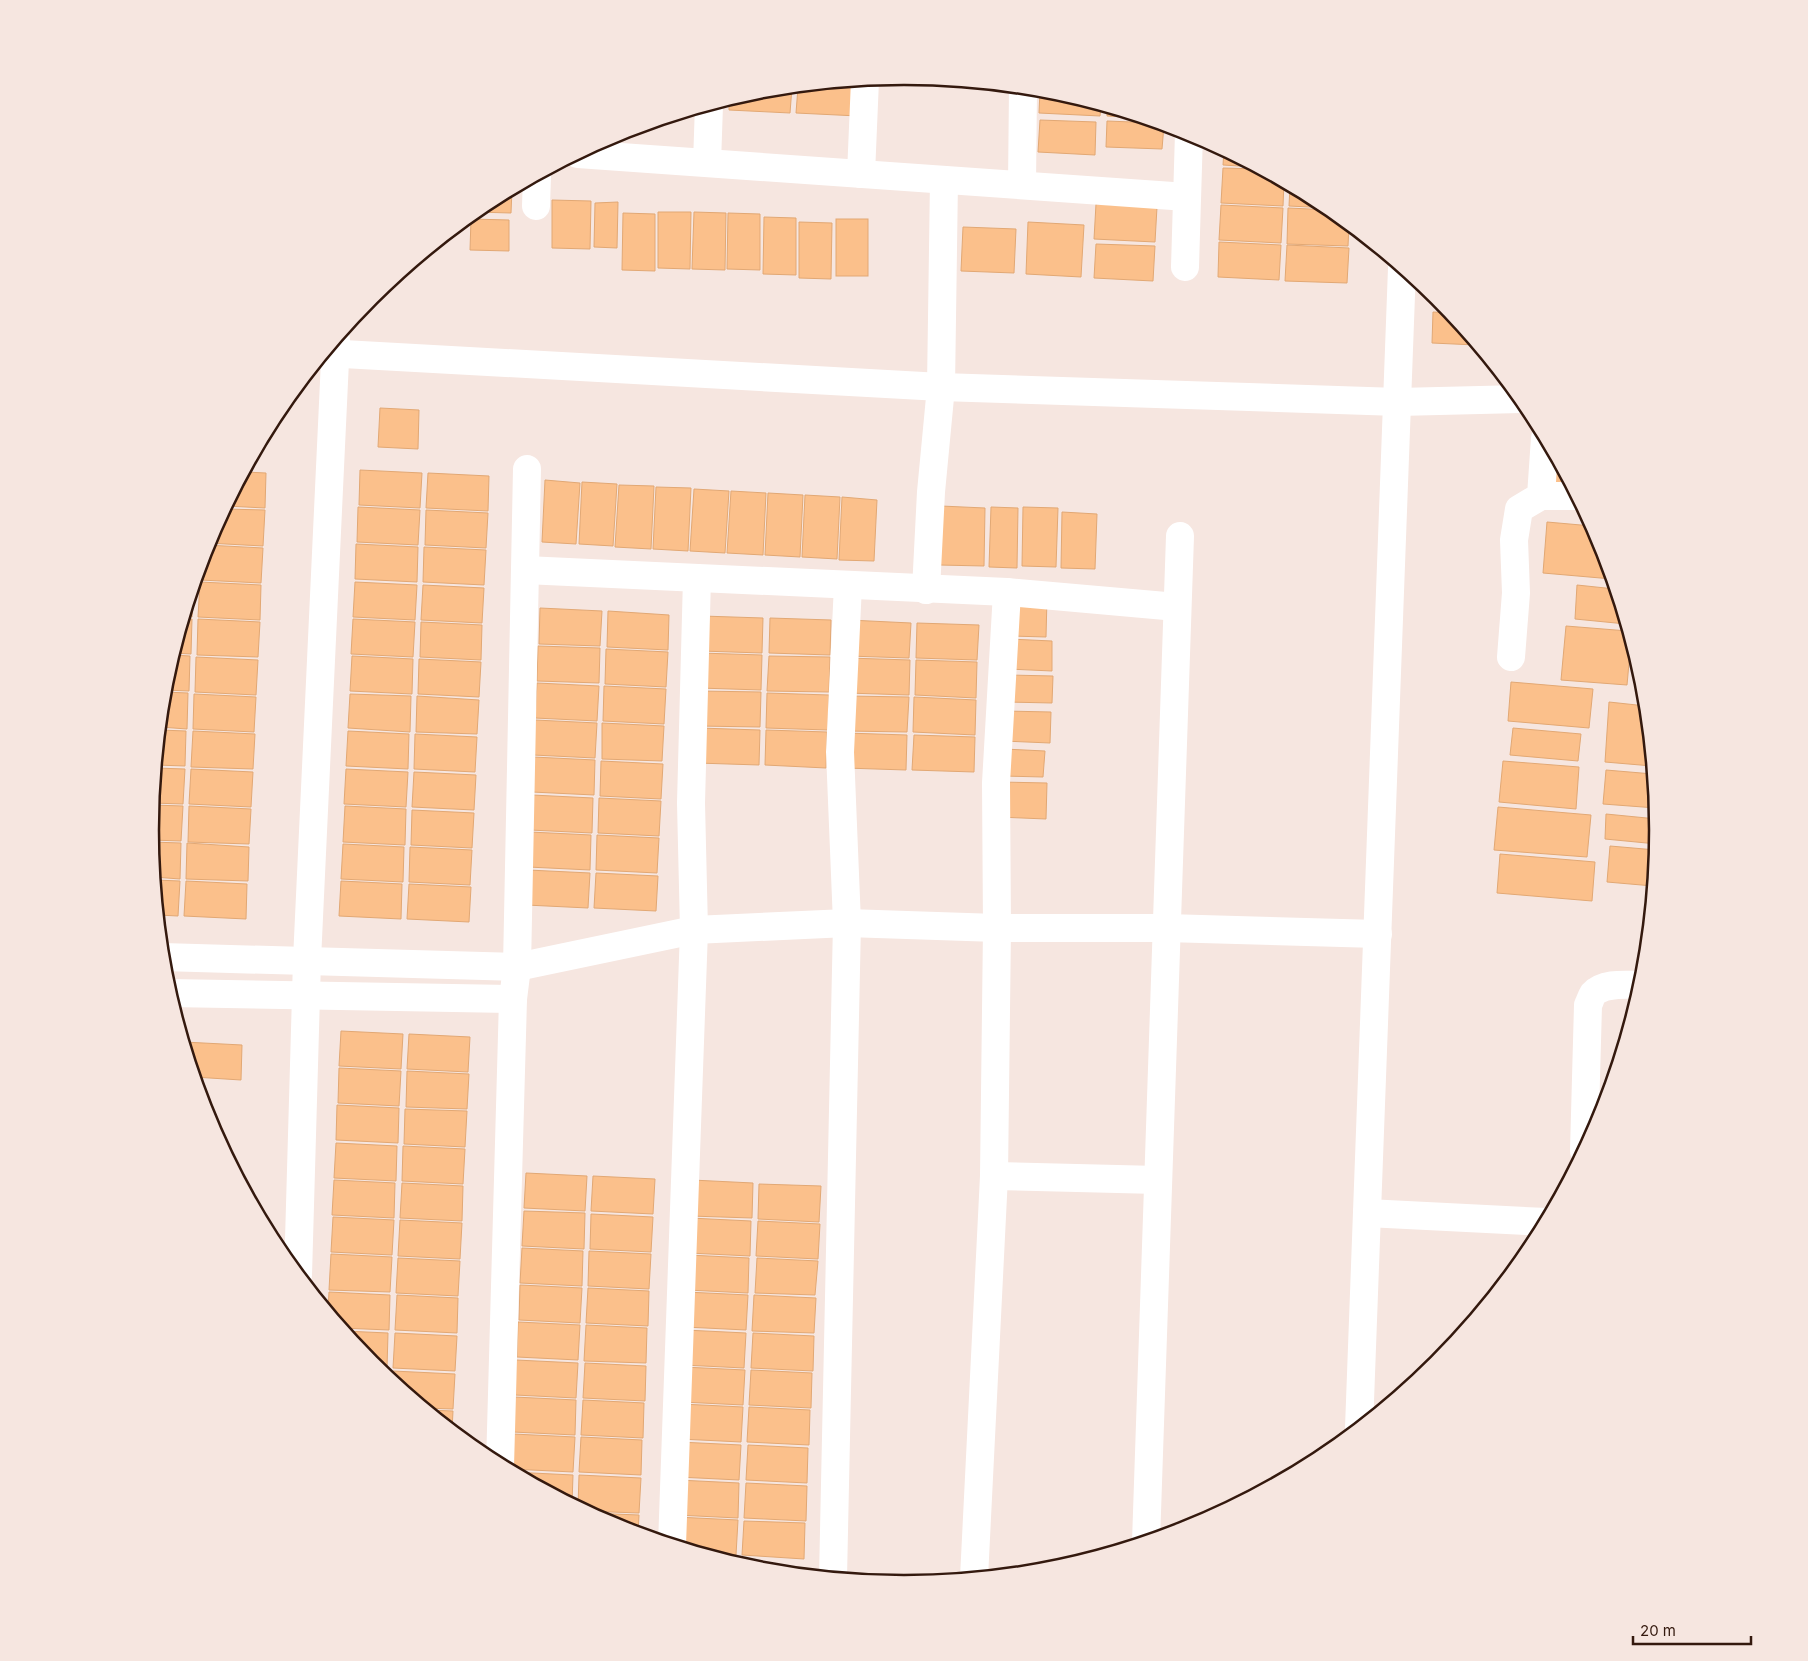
<svg xmlns="http://www.w3.org/2000/svg" width="1808" height="1661" font-family="Inter,sans-serif">
<style>
.building{fill:#fbc08b;stroke:#e2a874}
.lines{fill:none;stroke-linecap:round;stroke-linejoin:round}
.minor{stroke:#fff;stroke-width:28}
.rim{fill:none;stroke:#34190e;stroke-width:2.5}
</style>
<rect width="100%" height="100%" fill="#f6e6e0"/>
<g class="building">
<path d="M 857,81 L 858,116 L 796,113 L 798,87 Z"/>
<path d="M 792,87 L 790,113 L 729,110 L 729,99 L 757,91 Z"/>
<path d="M 1040,90 L 1051,91 L 1101,106 L 1100,116 L 1039,113 Z"/>
<path d="M 1107,108 L 1141,118 L 1107,116 Z"/>
<path d="M 1040,120 L 1096,122 L 1095,155 L 1038,152 Z"/>
<path d="M 1107,121 L 1157,123 L 1164,125 L 1162,149 L 1106,147 Z"/>
<path d="M 1224,150 L 1255,167 L 1223,165 Z"/>
<path d="M 1223,168 L 1260,169 L 1284,182 L 1283,206 L 1221,203 Z"/>
<path d="M 1290,186 L 1323,204 L 1329,208 L 1289,206 Z"/>
<path d="M 512,189 L 511,213 L 475,212 L 485,203 Z"/>
<path d="M 552,200 L 591,201 L 590,249 L 552,248 Z"/>
<path d="M 618,202 L 617,248 L 594,247 L 595,203 Z"/>
<path d="M 1096,204 L 1157,207 L 1155,242 L 1094,239 Z"/>
<path d="M 1221,205 L 1283,208 L 1281,243 L 1219,240 Z"/>
<path d="M 1288,208 L 1332,210 L 1349,225 L 1348,246 L 1287,244 Z"/>
<path d="M 658,212 L 691,212 L 690,269 L 658,268 Z"/>
<path d="M 694,212 L 726,213 L 725,270 L 692,269 Z"/>
<path d="M 623,213 L 655,214 L 655,271 L 622,270 Z"/>
<path d="M 728,213 L 760,214 L 760,270 L 727,269 Z"/>
<path d="M 764,217 L 796,218 L 796,275 L 763,274 Z"/>
<path d="M 471,219 L 509,220 L 509,251 L 470,250 Z"/>
<rect x="836" y="219" width="32" height="57"/>
<path d="M 799,222 L 832,223 L 831,279 L 799,278 Z"/>
<path d="M 1028,222 L 1084,225 L 1081,277 L 1026,274 Z"/>
<path d="M 963,227 L 1016,229 L 1014,273 L 961,271 Z"/>
<path d="M 1219,242 L 1281,245 L 1279,280 L 1218,277 Z"/>
<path d="M 1096,244 L 1155,246 L 1153,281 L 1094,278 Z"/>
<path d="M 1287,245 L 1349,248 L 1347,283 L 1285,281 Z"/>
<path d="M 1438,297 L 1446,308 L 1437,308 Z"/>
<path d="M 1433,312 L 1451,313 L 1476,345 L 1432,343 Z"/>
<path d="M 380,408 L 419,410 L 418,449 L 378,447 Z"/>
<path d="M 1557,460 L 1572,488 L 1555,487 Z"/>
<path d="M 360,470 L 422,473 L 420,508 L 359,505 Z"/>
<path d="M 245,472 L 266,473 L 265,508 L 226,506 Z"/>
<path d="M 428,473 L 489,476 L 488,511 L 426,508 Z"/>
<path d="M 545,480 L 580,483 L 576,544 L 542,542 Z"/>
<path d="M 582,482 L 617,484 L 613,546 L 579,544 Z"/>
<path d="M 619,485 L 654,486 L 651,549 L 615,547 Z"/>
<path d="M 656,487 L 691,488 L 688,551 L 653,549 Z"/>
<path d="M 694,489 L 729,491 L 725,553 L 690,551 Z"/>
<path d="M 731,491 L 766,493 L 763,555 L 727,553 Z"/>
<path d="M 768,493 L 803,495 L 800,557 L 765,555 Z"/>
<path d="M 805,495 L 840,497 L 837,559 L 802,557 Z"/>
<path d="M 842,497 L 877,500 L 874,561 L 839,560 Z"/>
<path d="M 941,506 L 985,508 L 984,566 L 939,565 Z"/>
<path d="M 358,507 L 420,510 L 418,545 L 357,542 Z"/>
<path d="M 991,507 L 1018,508 L 1017,568 L 989,567 Z"/>
<path d="M 1023,507 L 1058,508 L 1056,567 L 1022,566 Z"/>
<path d="M 225,509 L 265,510 L 263,546 L 207,543 Z"/>
<path d="M 426,510 L 488,513 L 486,548 L 425,545 Z"/>
<path d="M 1062,512 L 1097,514 L 1095,569 L 1061,568 Z"/>
<path d="M 1547,522 L 1592,526 L 1601,542 L 1612,579 L 1543,573 Z"/>
<path d="M 356,544 L 418,547 L 417,582 L 355,579 Z"/>
<path d="M 206,545 L 263,548 L 261,583 L 200,580 L 200,564 Z"/>
<path d="M 424,547 L 486,550 L 484,585 L 423,582 Z"/>
<path d="M 200,582 L 261,585 L 260,620 L 198,617 Z"/>
<path d="M 355,582 L 417,585 L 415,620 L 353,617 Z"/>
<path d="M 423,585 L 484,588 L 482,623 L 421,620 Z"/>
<path d="M 1577,585 L 1615,589 L 1626,624 L 1575,619 Z"/>
<path d="M 193,588 L 192,617 L 185,616 Z"/>
<path d="M 1012,598 L 1047,598 L 1046,637 L 1011,636 Z"/>
<path d="M 540,608 L 602,611 L 600,646 L 539,644 Z"/>
<path d="M 608,611 L 669,615 L 668,650 L 607,647 Z"/>
<path d="M 702,616 L 763,618 L 762,653 L 701,651 Z"/>
<path d="M 770,618 L 831,620 L 830,655 L 769,653 Z"/>
<path d="M 184,619 L 192,619 L 191,654 L 173,653 Z"/>
<path d="M 198,619 L 260,622 L 258,657 L 197,655 Z"/>
<path d="M 353,619 L 415,622 L 413,657 L 351,654 Z"/>
<path d="M 849,620 L 911,623 L 909,658 L 848,656 Z"/>
<path d="M 421,622 L 482,625 L 481,660 L 420,657 Z"/>
<path d="M 917,623 L 979,625 L 977,660 L 916,658 Z"/>
<path d="M 1566,626 L 1628,631 L 1631,641 L 1627,685 L 1561,680 Z"/>
<path d="M 1009,639 L 1052,641 L 1052,671 L 1008,669 Z"/>
<path d="M 538,646 L 600,648 L 599,683 L 537,681 Z"/>
<path d="M 606,649 L 668,652 L 666,687 L 605,684 Z"/>
<path d="M 700,653 L 762,655 L 761,690 L 699,688 Z"/>
<path d="M 173,655 L 190,656 L 189,691 L 164,690 Z"/>
<path d="M 352,656 L 413,659 L 412,694 L 350,691 Z"/>
<path d="M 769,656 L 830,657 L 829,692 L 767,691 Z"/>
<path d="M 1636,656 L 1643,682 L 1634,681 Z"/>
<path d="M 196,657 L 258,660 L 256,695 L 195,692 Z"/>
<path d="M 848,658 L 910,660 L 909,695 L 847,693 Z"/>
<path d="M 419,659 L 481,662 L 479,697 L 418,694 Z"/>
<path d="M 916,660 L 977,662 L 976,698 L 915,695 Z"/>
<path d="M 1008,675 L 1053,676 L 1052,703 L 1006,702 Z"/>
<path d="M 1511,682 L 1593,689 L 1589,728 L 1508,721 Z"/>
<path d="M 537,683 L 599,686 L 597,721 L 535,718 Z"/>
<path d="M 604,686 L 666,689 L 664,724 L 603,721 Z"/>
<path d="M 699,691 L 761,692 L 760,727 L 698,726 Z"/>
<path d="M 163,692 L 188,693 L 187,729 L 160,727 Z"/>
<path d="M 767,693 L 829,695 L 828,730 L 766,728 Z"/>
<path d="M 194,694 L 256,697 L 254,732 L 193,729 Z"/>
<path d="M 350,694 L 411,696 L 410,732 L 348,728 Z"/>
<path d="M 417,696 L 479,700 L 477,734 L 416,732 Z"/>
<path d="M 847,696 L 909,697 L 907,732 L 846,731 Z"/>
<path d="M 914,697 L 976,700 L 975,735 L 913,732 Z"/>
<path d="M 1609,702 L 1646,706 L 1652,766 L 1605,762 Z"/>
<path d="M 1004,711 L 1051,712 L 1050,743 L 1003,741 Z"/>
<path d="M 535,720 L 597,723 L 595,758 L 533,755 Z"/>
<path d="M 602,723 L 664,726 L 662,761 L 602,759 Z"/>
<path d="M 699,728 L 760,730 L 759,765 L 697,763 Z"/>
<path d="M 1513,728 L 1581,734 L 1578,761 L 1510,755 Z"/>
<path d="M 160,730 L 186,731 L 185,766 L 156,765 Z"/>
<path d="M 766,730 L 827,732 L 826,768 L 765,765 Z"/>
<path d="M 193,731 L 255,734 L 253,769 L 191,767 Z"/>
<path d="M 348,731 L 409,734 L 408,769 L 346,766 Z"/>
<path d="M 846,733 L 907,735 L 906,770 L 845,768 Z"/>
<path d="M 415,734 L 477,737 L 475,772 L 414,769 Z"/>
<path d="M 914,735 L 975,737 L 974,772 L 912,770 Z"/>
<path d="M 1004,749 L 1045,751 L 1043,777 L 1003,776 Z"/>
<path d="M 533,757 L 595,760 L 594,795 L 532,792 Z"/>
<path d="M 601,761 L 663,764 L 661,799 L 600,796 Z"/>
<path d="M 1503,761 L 1579,767 L 1576,809 L 1499,802 Z"/>
<path d="M 156,768 L 185,769 L 183,804 L 152,803 Z"/>
<path d="M 191,769 L 253,772 L 251,807 L 189,804 Z"/>
<path d="M 346,769 L 408,772 L 406,807 L 344,804 Z"/>
<path d="M 1606,770 L 1653,774 L 1656,808 L 1603,804 Z"/>
<path d="M 414,772 L 476,775 L 474,810 L 412,807 Z"/>
<path d="M 1000,782 L 1047,783 L 1046,819 L 998,817 Z"/>
<path d="M 532,795 L 593,798 L 592,833 L 530,830 Z"/>
<path d="M 599,798 L 661,801 L 659,836 L 598,833 Z"/>
<path d="M 152,805 L 183,806 L 181,841 L 151,840 L 150,830 Z"/>
<path d="M 189,806 L 251,809 L 249,844 L 188,842 Z"/>
<path d="M 345,806 L 406,809 L 405,845 L 343,842 Z"/>
<path d="M 1498,807 L 1591,815 L 1587,857 L 1494,850 Z"/>
<path d="M 412,810 L 474,813 L 472,848 L 411,845 Z"/>
<path d="M 1606,814 L 1657,819 L 1657,844 L 1605,839 Z"/>
<path d="M 530,832 L 591,835 L 590,870 L 528,867 Z"/>
<path d="M 597,835 L 659,838 L 657,873 L 596,870 Z"/>
<path d="M 151,842 L 181,843 L 180,879 L 154,877 Z"/>
<path d="M 187,843 L 249,847 L 248,881 L 186,879 Z"/>
<path d="M 343,844 L 404,847 L 403,882 L 341,879 Z"/>
<path d="M 1610,846 L 1656,850 L 1653,886 L 1607,882 Z"/>
<path d="M 410,847 L 472,850 L 470,885 L 409,882 Z"/>
<path d="M 1500,854 L 1595,862 L 1592,901 L 1497,893 Z"/>
<path d="M 528,870 L 590,873 L 588,908 L 526,905 Z"/>
<path d="M 596,873 L 658,876 L 656,911 L 594,908 Z"/>
<path d="M 155,880 L 180,881 L 178,916 L 158,915 Z"/>
<path d="M 186,881 L 247,884 L 246,919 L 184,916 Z"/>
<path d="M 341,881 L 402,884 L 401,919 L 339,916 Z"/>
<path d="M 409,884 L 471,887 L 469,922 L 407,919 Z"/>
<path d="M 341,1031 L 403,1034 L 401,1069 L 339,1066 Z"/>
<path d="M 409,1034 L 470,1037 L 468,1072 L 407,1069 Z"/>
<path d="M 184,1042 L 242,1045 L 241,1080 L 194,1077 Z"/>
<path d="M 339,1068 L 401,1071 L 399,1106 L 338,1103 Z"/>
<path d="M 407,1071 L 469,1074 L 467,1109 L 406,1107 Z"/>
<path d="M 337,1105 L 399,1108 L 398,1143 L 336,1140 Z"/>
<path d="M 405,1109 L 467,1111 L 465,1147 L 404,1144 Z"/>
<path d="M 336,1143 L 397,1146 L 396,1181 L 334,1178 Z"/>
<path d="M 403,1146 L 465,1149 L 463,1184 L 402,1181 Z"/>
<path d="M 526,1173 L 587,1176 L 585,1211 L 524,1208 Z"/>
<path d="M 593,1176 L 655,1179 L 653,1214 L 591,1211 Z"/>
<path d="M 334,1180 L 395,1183 L 394,1218 L 332,1215 Z"/>
<path d="M 692,1180 L 753,1183 L 752,1218 L 690,1216 Z"/>
<path d="M 402,1183 L 463,1186 L 462,1221 L 400,1218 Z"/>
<path d="M 759,1184 L 821,1186 L 819,1222 L 758,1219 Z"/>
<path d="M 524,1211 L 585,1213 L 584,1249 L 522,1246 Z"/>
<path d="M 591,1214 L 653,1217 L 651,1252 L 590,1249 Z"/>
<path d="M 333,1217 L 394,1220 L 392,1255 L 331,1252 Z"/>
<path d="M 690,1218 L 751,1221 L 750,1256 L 689,1253 Z"/>
<path d="M 400,1220 L 462,1223 L 460,1259 L 398,1256 Z"/>
<path d="M 758,1221 L 820,1224 L 818,1259 L 756,1256 Z"/>
<path d="M 522,1248 L 583,1251 L 582,1286 L 520,1283 Z"/>
<path d="M 589,1251 L 651,1254 L 649,1289 L 588,1286 Z"/>
<path d="M 331,1254 L 392,1257 L 390,1292 L 329,1290 Z"/>
<path d="M 688,1255 L 749,1258 L 748,1293 L 687,1290 Z"/>
<path d="M 398,1258 L 460,1261 L 458,1296 L 396,1293 Z"/>
<path d="M 757,1258 L 818,1261 L 815,1295 L 755,1293 Z"/>
<path d="M 520,1285 L 582,1288 L 580,1323 L 519,1320 Z"/>
<path d="M 588,1288 L 649,1291 L 648,1326 L 586,1323 Z"/>
<path d="M 329,1292 L 390,1295 L 389,1330 L 341,1328 L 328,1311 Z"/>
<path d="M 686,1292 L 748,1295 L 746,1330 L 685,1327 Z"/>
<path d="M 397,1295 L 458,1298 L 457,1333 L 395,1330 Z"/>
<path d="M 754,1295 L 816,1298 L 814,1333 L 752,1331 Z"/>
<path d="M 518,1322 L 580,1325 L 578,1360 L 517,1357 Z"/>
<path d="M 586,1325 L 647,1328 L 646,1363 L 584,1361 Z"/>
<path d="M 685,1330 L 746,1333 L 744,1368 L 683,1365 Z"/>
<path d="M 344,1331 L 388,1333 L 387,1368 L 375,1367 L 370,1364 Z"/>
<path d="M 395,1333 L 457,1336 L 455,1371 L 393,1368 Z"/>
<path d="M 753,1333 L 814,1336 L 813,1371 L 751,1368 Z"/>
<path d="M 516,1360 L 578,1363 L 576,1398 L 515,1395 Z"/>
<path d="M 585,1363 L 646,1366 L 645,1401 L 583,1398 Z"/>
<path d="M 683,1367 L 745,1370 L 743,1405 L 682,1402 Z"/>
<path d="M 751,1370 L 812,1373 L 811,1408 L 749,1405 Z"/>
<path d="M 393,1371 L 455,1374 L 453,1409 L 424,1408 L 393,1382 Z"/>
<path d="M 514,1397 L 576,1400 L 575,1435 L 513,1432 Z"/>
<path d="M 583,1400 L 644,1403 L 643,1438 L 581,1435 Z"/>
<path d="M 681,1404 L 743,1407 L 741,1442 L 680,1439 Z"/>
<path d="M 749,1407 L 810,1410 L 809,1445 L 747,1442 Z"/>
<path d="M 427,1410 L 453,1411 L 452,1430 Z"/>
<path d="M 513,1434 L 575,1437 L 573,1472 L 511,1469 Z"/>
<path d="M 581,1437 L 642,1440 L 641,1475 L 579,1472 Z"/>
<path d="M 679,1442 L 741,1445 L 739,1480 L 678,1477 Z"/>
<path d="M 748,1445 L 808,1448 L 807,1483 L 746,1480 Z"/>
<path d="M 512,1472 L 573,1475 L 572,1504 Z"/>
<path d="M 579,1475 L 641,1478 L 639,1513 L 584,1511 L 578,1507 Z"/>
<path d="M 678,1480 L 739,1483 L 738,1518 L 676,1515 Z"/>
<path d="M 746,1483 L 807,1486 L 806,1521 L 744,1518 Z"/>
<path d="M 588,1513 L 639,1515 L 638,1534 L 615,1527 Z"/>
<path d="M 676,1517 L 738,1520 L 736,1555 L 702,1553 L 675,1545 Z"/>
<path d="M 744,1521 L 805,1523 L 804,1559 L 742,1555 Z"/>
</g>
<g class="lines">
<g class="minor">
<path d="M 578,154 L 1187,197"/>
<path d="M 707,163 L 709,105"/>
<path d="M 861,174 L 865,80"/>
<path d="M 1022,185 L 1023,88"/>
<path d="M 536,206 L 537,176"/>
<path d="M 1185,267 L 1189,133"/>
<path d="M 325,353 L 941,387 L 1398,402 L 1521,399"/>
<path d="M 1541,496 L 1576,496"/>
<path d="M 525,570 L 1007,592 L 1177,607"/>
<path d="M 926,590 L 931,492 L 941,387 L 944,180"/>
<path d="M 1511,657 L 1516,593 L 1514,540 L 1519,509 L 1541,496 L 1545,438"/>
<path d="M 162,957 L 517,967 L 694,930 L 847,923 L 997,928 L 1166,928 L 1378,934"/>
<path d="M 169,993 L 513,999"/>
<path d="M 1584,1151 L 1588,1005 C 1590,1001 1591,997 1593,994 C 1604,982 1627,985 1641,985"/>
<path d="M 994,1176 L 1158,1180"/>
<path d="M 1367,1213 L 1546,1222"/>
<path d="M 298,1275 L 307,960 L 336,339"/>
<path d="M 1359,1428 L 1402,268"/>
<path d="M 500,1466 L 513,999 L 517,967 L 527,469"/>
<path d="M 1146,1542 L 1180,536"/>
<path d="M 672,1545 L 694,930 L 691,803 L 697,578"/>
<path d="M 833,1578 L 847,923 L 840,752 L 848,585"/>
<path d="M 974,1578 L 994,1176 L 997,928 L 996,783 L 1007,592"/>
</g>
</g>
<path d="M0 0H1808V1661H0ZM159 830a745 745 0 1 1 1490 0a745 745 0 1 1-1490 0Z" fill="#f6e6e0" fill-rule="evenodd"/>
<path class="rim" d="M159 830a745 745 0 1 1 1490 0a745 745 0 1 1-1490 0Z"/>
<path d="M1633 1636v8h118v-8" fill="none" stroke="#34190e" stroke-width="2.5"/>
<text x="1640" y="1636" font-size="15" fill="#34190e" stroke="#f6e6e0" stroke-width="4" paint-order="stroke">20 m</text>
</svg>
